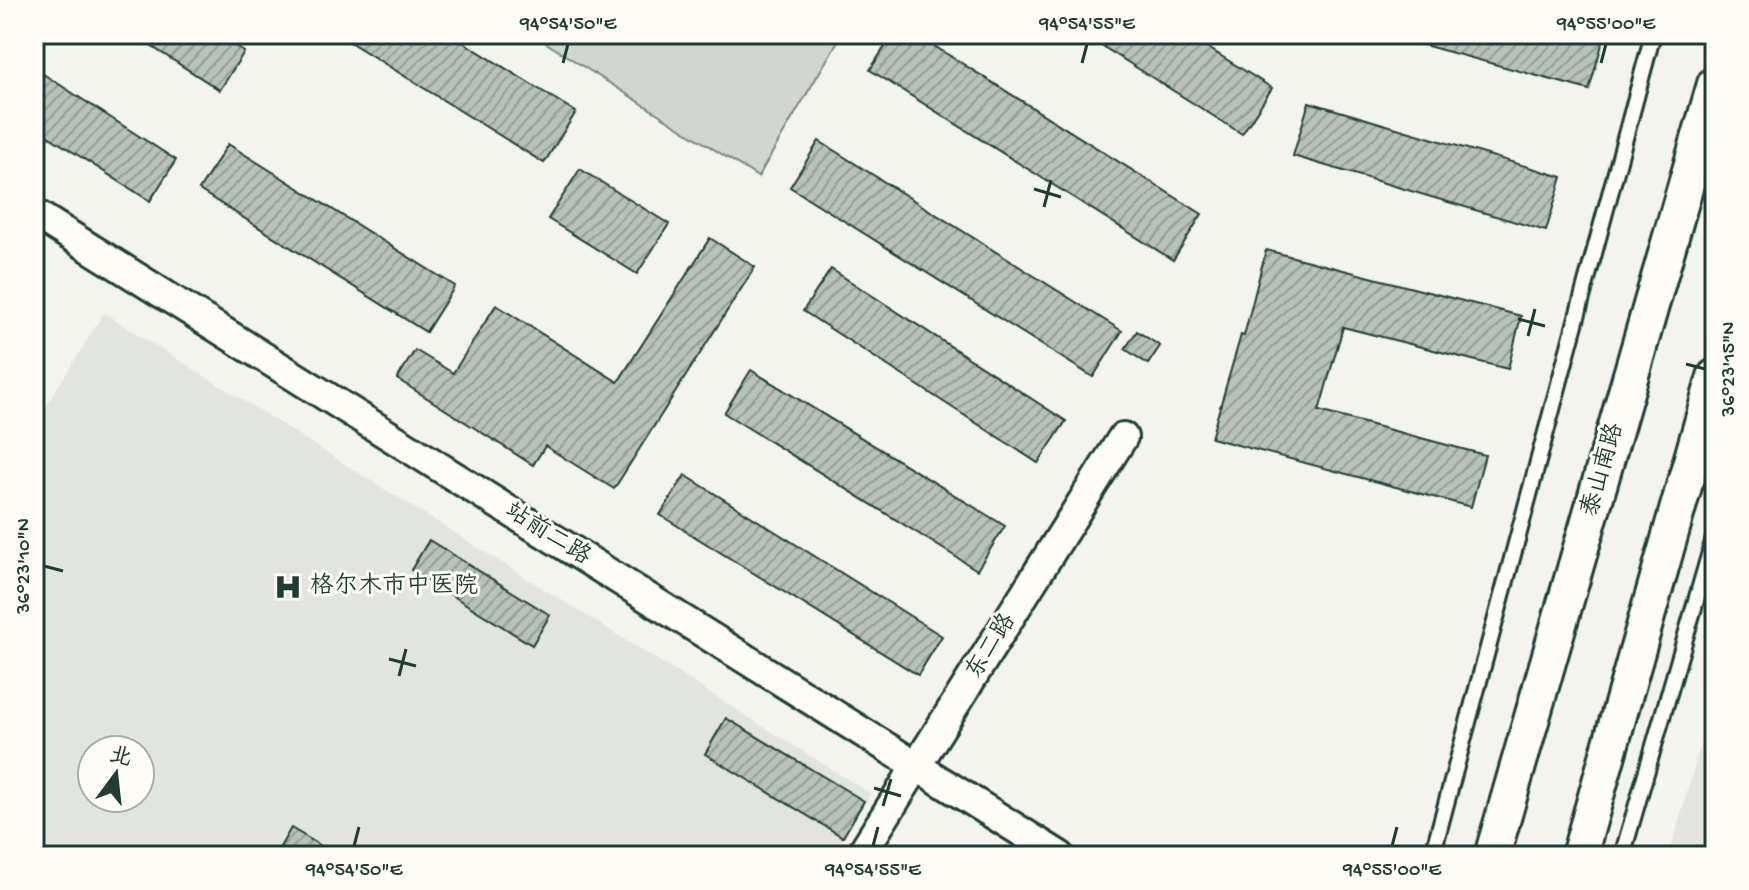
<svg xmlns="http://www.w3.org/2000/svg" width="1749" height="890" font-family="'Gochi Hand','LXGW WenKai TC',sans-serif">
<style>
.built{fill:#e2e5df;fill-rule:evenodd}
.grass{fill:#d1d6d1;stroke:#788a82;stroke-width:2}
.building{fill:url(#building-hatch);stroke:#1f3d34;stroke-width:2}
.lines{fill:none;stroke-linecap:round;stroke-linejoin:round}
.service-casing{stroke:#1f3d34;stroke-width:20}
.minor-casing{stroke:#1f3d34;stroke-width:34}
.tertiary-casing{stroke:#1f3d34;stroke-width:40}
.service{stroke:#fdfcf7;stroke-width:14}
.minor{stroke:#fdfcf7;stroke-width:28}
.tertiary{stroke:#fdfcf7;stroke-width:34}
.ticks{fill:none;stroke:#1f3d34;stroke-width:3}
.labels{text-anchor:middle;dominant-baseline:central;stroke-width:6;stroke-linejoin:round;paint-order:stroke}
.street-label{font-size:24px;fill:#1f3d34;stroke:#fdfcf7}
.poi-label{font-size:24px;fill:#1f3d34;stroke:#fdfcf7;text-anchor:start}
.neatline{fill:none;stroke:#1f3d34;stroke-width:3}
.ticks-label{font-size:20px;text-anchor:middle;fill:#1f3d34}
</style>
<defs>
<pattern id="building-hatch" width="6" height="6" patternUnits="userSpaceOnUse" patternTransform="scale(2)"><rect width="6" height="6" fill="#b9c1bb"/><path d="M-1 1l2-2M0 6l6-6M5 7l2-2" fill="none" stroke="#969e99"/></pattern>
</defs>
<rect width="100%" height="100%" fill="#f4f4ef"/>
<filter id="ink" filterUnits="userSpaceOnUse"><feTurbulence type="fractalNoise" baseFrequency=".0125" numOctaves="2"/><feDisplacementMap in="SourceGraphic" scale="16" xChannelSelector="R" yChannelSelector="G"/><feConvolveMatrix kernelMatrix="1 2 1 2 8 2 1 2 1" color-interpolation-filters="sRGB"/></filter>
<g filter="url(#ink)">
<g class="built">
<path d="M 104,313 L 871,794 L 832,856 L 34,856 L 34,425 ZM 92,750 L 140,750 L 140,798 L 92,798 Z"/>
<path d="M 1715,693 L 1715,856 L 1669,856 Z"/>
</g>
<path class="grass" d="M 532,34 L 842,34 L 758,177 Z"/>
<g class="building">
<path d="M 132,34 L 216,34 L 244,52 L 220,90 Z"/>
<path d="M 337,34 L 450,34 L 576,112 L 544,163 Z"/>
<path d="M 893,34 L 915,34 L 1202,214 L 1173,260 L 870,70 Z"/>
<path d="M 1083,34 L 1186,34 L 1272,88 L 1242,134 Z"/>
<path d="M 1409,34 L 1593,34 L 1604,37 L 1589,90 L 1409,41 Z"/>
<path d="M 34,68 L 176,160 L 150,201 L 34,127 Z"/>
<path d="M 1309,102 L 1562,177 L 1546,231 L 1293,156 Z"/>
<path d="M 819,141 L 1122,331 L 1093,377 L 790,187 Z"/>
<path d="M 228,144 L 455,286 L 426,332 L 199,190 Z"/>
<path d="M 580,169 L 669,224 L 637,274 L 548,219 Z"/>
<path d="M 710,238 L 755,267 L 614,489 L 545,446 L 533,465 L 397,379 L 415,350 L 453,373 L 496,305 L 618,382 Z"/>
<path d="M 1266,250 L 1521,316 L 1508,369 L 1343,327 L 1319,411 L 1485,455 L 1471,507 L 1211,438 L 1241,335 L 1244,336 Z"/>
<path d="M 831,269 L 1066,421 L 1038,463 L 803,311 Z"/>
<path d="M 1137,331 L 1160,346 L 1148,364 L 1125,349 Z"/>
<path d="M 751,370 L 1005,526 L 977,570 L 724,413 Z"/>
<path d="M 685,475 L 942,636 L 918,675 L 660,515 Z"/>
<path d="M 429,540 L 550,615 L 532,645 L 411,570 Z"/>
<path d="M 726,718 L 864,801 L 843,837 L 705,754 Z"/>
<path d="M 291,828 L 338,856 L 275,856 Z"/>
</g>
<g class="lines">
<g class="service-casing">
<g id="service">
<path d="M 1432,856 L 1653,34"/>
<path d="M 1622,856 L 1715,535"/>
</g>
</g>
<g class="minor-casing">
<g id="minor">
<path d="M 34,213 L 1060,856"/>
<path d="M 860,856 L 1123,437"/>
</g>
</g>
<g class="tertiary-casing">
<g id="tertiary">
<path d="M 1492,856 L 1715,84"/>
<path d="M 1579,856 L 1715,377"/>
</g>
</g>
<use href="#service" class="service"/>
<use href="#minor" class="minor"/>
<use href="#tertiary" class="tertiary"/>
</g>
</g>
<path class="ticks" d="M 563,63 L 568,44M 1082,63 L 1087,44M 1601,63 L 1606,44M 1034,189 L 1061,197M 1044,207 L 1051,180M 1518,319 L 1545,326M 1528,336 L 1535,309M 1686,364 L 1705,369M 44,566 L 63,571M 389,659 L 416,666M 399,676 L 406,649M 874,788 L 901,796M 883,806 L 891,779M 354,846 L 359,827M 873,846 L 878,827M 1392,846 L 1397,827"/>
<defs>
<g id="hospital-bare" transform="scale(2.16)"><path d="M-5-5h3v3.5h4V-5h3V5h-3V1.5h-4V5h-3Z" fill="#1f3d34" stroke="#fdfcf7" stroke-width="2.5" paint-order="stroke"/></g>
</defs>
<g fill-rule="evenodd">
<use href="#hospital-bare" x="288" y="587"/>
</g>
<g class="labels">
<g class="street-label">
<text transform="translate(1604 470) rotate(-74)">泰山南路</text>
<text transform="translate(547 535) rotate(32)">站前二路</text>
<text transform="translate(992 647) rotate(-58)">东二路</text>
</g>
<g class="poi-label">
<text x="310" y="587">格尔木市中医院</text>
</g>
</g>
<rect width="1749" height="890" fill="none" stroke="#fdfcf7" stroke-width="88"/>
<g transform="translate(116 774) rotate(15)"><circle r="38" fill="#fdfcf7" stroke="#a4b0a9" stroke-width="2"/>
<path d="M0-6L14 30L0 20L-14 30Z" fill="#1f3d34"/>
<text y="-12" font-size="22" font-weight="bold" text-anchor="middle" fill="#1f3d34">北</text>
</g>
<rect x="44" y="44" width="1661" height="802" class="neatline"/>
<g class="ticks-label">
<text x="568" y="29">94°54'50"E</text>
<text x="1087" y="29">94°54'55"E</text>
<text x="1606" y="29">94°55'00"E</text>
<text transform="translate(1727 369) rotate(-90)" y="7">36°23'15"N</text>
<text transform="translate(22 566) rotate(-90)" y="7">36°23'10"N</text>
<text x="354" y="875">94°54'50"E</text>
<text x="873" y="875">94°54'55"E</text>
<text x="1392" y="875">94°55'00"E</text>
</g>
</svg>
